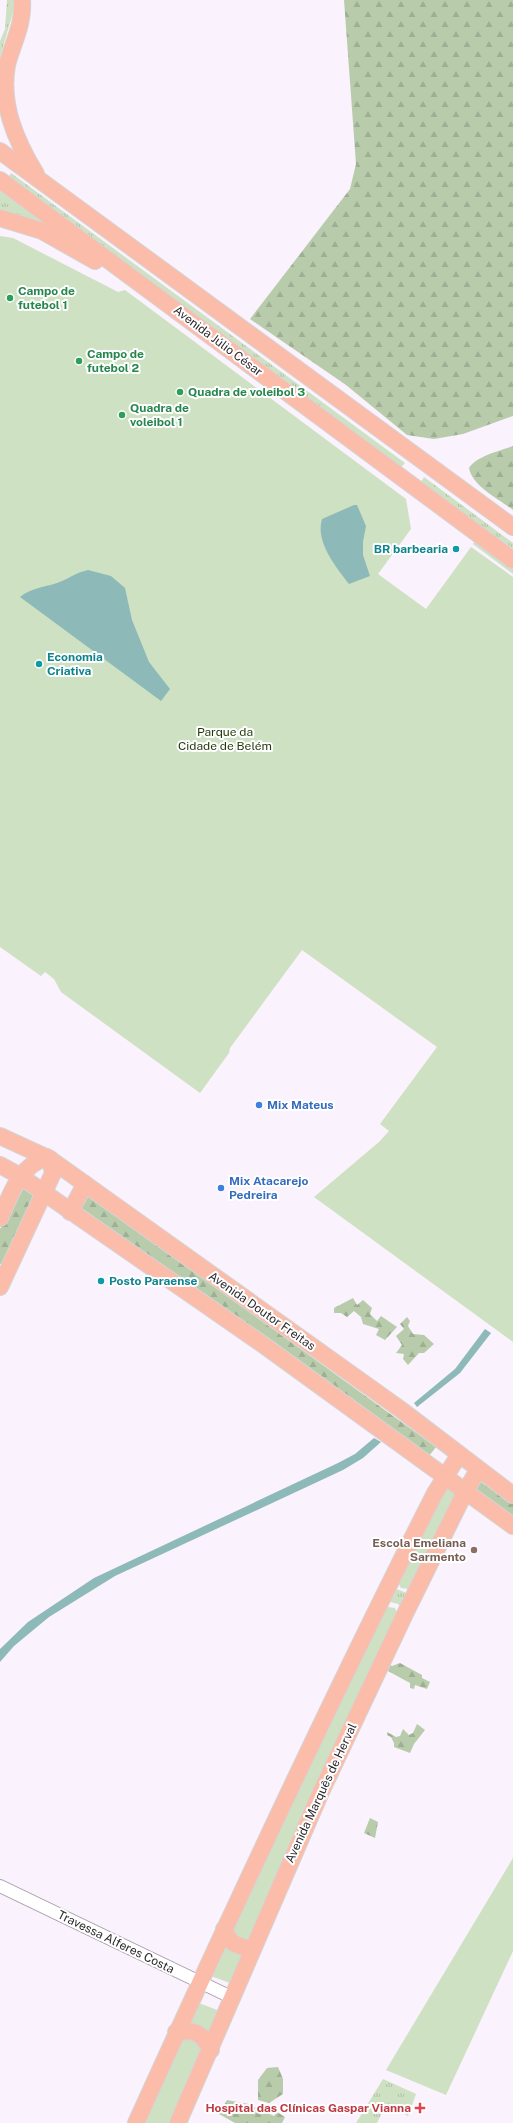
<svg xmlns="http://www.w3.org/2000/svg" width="513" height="2123" font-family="'Public Sans',sans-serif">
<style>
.grass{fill:url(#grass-tufts)}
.forest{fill:url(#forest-firs)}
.park{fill:#cee1c2}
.water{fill:#8dbab9}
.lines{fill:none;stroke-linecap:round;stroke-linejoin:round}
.minor-casing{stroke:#a79fa9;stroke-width:14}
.major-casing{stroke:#d5d4d5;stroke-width:18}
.minor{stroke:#fff;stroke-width:12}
.major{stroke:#fbbcaa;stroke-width:16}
.leisure-dot{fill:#2e9e5b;stroke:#fff;stroke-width:1.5}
.culture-dot{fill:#0f9aa8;stroke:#fff;stroke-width:1.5}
.shop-dot{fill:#3f7fe0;stroke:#fff;stroke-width:1.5}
.education-dot{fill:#8d6e63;stroke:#fff;stroke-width:1.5}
.health-dot{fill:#e0444e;stroke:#fff;stroke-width:1.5}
.labels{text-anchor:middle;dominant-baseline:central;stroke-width:4;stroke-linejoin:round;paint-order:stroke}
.leisure-label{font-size:12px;font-weight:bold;fill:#27864d;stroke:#fff;text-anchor:start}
.street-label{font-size:12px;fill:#2b282c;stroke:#fff}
.culture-label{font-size:12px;font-weight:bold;fill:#0d838f;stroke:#fff;text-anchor:start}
.park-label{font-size:12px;fill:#1f3808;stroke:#fff}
.shop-label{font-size:12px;font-weight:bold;fill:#366cbe;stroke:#fff;text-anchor:start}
.education-label{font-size:12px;font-weight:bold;fill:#785e54;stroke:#fff;text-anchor:end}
.health-label{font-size:12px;font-weight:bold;fill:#be3a42;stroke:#fff;text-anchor:end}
</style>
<defs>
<pattern id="grass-tufts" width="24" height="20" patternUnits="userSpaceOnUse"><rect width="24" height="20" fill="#cee1c2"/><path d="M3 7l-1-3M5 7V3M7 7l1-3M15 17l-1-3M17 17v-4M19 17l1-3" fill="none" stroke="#b1c1a7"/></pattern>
<pattern id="forest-firs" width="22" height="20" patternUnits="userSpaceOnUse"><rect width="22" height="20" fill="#b8ccac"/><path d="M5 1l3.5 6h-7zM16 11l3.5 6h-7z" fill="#9eaf94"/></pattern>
</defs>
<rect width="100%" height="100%" fill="#faf2fc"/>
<g class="grass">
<path d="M 7,0 L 13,0 L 14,9 L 0,57 L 0,41 L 5,29 Z"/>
<path d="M 11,173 L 405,463 L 401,467 L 8,178 Z"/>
<path d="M 0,191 L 42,222 L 0,215 Z"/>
<path d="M 424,477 L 513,543 L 513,549 L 421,482 Z"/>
<path d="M 475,541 L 513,569 L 513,574 L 473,544 Z"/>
<path d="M 392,1581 L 396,1589 L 407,1593 L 401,1608 L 398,1604 L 387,1601 Z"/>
<path d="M 383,2079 L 416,2094 L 408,2116 L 386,2104 L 377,2123 L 356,2123 Z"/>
</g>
<g class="forest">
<path d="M 344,0 L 513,0 L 513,416 L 463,434 L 434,439 L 407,435 L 346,385 L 250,319 L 350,189 L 356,164 Z"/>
<path d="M 513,446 L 513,510 C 499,499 472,486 469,468 C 477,456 500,451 513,446 Z"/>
<path d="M 23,1187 L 36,1196 L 4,1263 L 0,1264 L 0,1229 Z"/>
<path d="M 85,1193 L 436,1447 L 429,1456 L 74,1211 Z"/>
<path d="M 353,1298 L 357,1305 L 363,1300 L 372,1308 L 370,1314 L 377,1321 L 381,1316 L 397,1327 L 385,1340 L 376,1335 L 379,1329 L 363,1324 L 361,1317 L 354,1311 L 347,1317 L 341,1313 L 334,1313 L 334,1308 Z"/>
<path d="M 407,1317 L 410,1321 L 408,1326 L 413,1334 L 424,1335 L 434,1344 L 424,1353 L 419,1353 L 408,1365 L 403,1359 L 404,1354 L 396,1353 L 402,1345 L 396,1336 L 404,1329 L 400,1324 Z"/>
<path d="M 478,1480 L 513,1504 L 513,1522 L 470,1493 Z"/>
<path d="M 388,1663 L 392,1666 L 400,1663 L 422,1675 L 422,1678 L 430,1682 L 427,1689 L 415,1685 L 414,1689 L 410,1688 L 410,1683 L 386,1670 Z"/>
<path d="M 417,1724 L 425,1730 L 414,1744 L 410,1753 L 394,1747 L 394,1743 L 391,1737 L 387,1735 L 387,1732 L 396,1737 L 400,1736 L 403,1729 L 409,1735 L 413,1733 Z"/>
<path d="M 370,1818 L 378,1822 L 375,1838 L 364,1833 Z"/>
<path d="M 278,2067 L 283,2079 L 283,2094 L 269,2103 L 258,2100 L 258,2080 L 267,2068 Z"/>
<path d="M 227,2100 L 248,2104 L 274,2116 L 277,2112 L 285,2117 L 282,2123 L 235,2123 L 219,2114 Z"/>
</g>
<g class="park">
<path d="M 0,236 L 13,238 L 118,292 L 125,290 L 406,499 L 411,529 L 378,574 L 426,609 L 471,547 L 513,577 L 513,1342 L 314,1197 L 379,1142 L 389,1131 L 380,1124 L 437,1047 L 302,950 L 230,1048 L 229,1053 L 200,1093 L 61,992 L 54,979 L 45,972 L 41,976 L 0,947 Z"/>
<path d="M 445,1486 L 454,1492 L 455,1496 L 409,1589 L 401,1588 L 395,1577 Z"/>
<path d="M 388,1607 L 395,1608 L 397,1613 L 248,1945 L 227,1929 L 383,1608 Z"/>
<path d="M 513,1858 L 513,1951 L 446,2095 L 386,2070 Z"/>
<path d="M 224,1936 L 246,1949 L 230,1983 L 208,1975 Z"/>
<path d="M 196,2002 L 220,2011 L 210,2041 L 181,2029 Z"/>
<path d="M 181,2036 L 204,2043 L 173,2123 L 142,2123 Z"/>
</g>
<g class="water">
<path d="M 354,505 L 357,505 L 366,526 L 363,542 L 363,555 L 370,576 L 349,584 C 336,567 315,542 322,519 Z"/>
<path d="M 88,570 L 111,576 L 125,588 L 132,620 L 149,662 L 170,689 L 161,701 L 20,597 C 31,587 49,587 62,581 C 71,577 78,572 88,570 Z"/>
<path d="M 485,1329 L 491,1333 L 460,1373 L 417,1407 L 414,1403 L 455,1369 Z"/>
<path d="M 374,1438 L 381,1442 L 363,1458 L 343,1470 L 115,1576 L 49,1617 L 14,1646 L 0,1662 L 0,1649 L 28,1622 L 94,1578 L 338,1463 L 355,1454 Z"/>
</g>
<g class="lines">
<g class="minor-casing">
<path id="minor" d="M 0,1886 L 231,1997"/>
</g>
<g class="major-casing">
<g id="major">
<path d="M 22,0 C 24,24 13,42 7,65 C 0,105 16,141 36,174"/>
<path d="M 0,151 L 513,527"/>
<path d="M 0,180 L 513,560"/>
<path d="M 0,218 L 42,231 L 95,261"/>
<path d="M 0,1136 L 50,1159 L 400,1409 L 513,1495"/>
<path d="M 0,1165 L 20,1176 L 265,1346 L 513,1526"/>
<path d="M 70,1212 L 85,1184"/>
<path d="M 0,1218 C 12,1193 18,1167 47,1157"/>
<path d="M 0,1287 L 53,1173 L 50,1159"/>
<path d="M 224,1929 C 231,1945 235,1945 251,1949"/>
<path d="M 176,2032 C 195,2029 202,2033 211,2050"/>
<path d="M 136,2123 C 232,1911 330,1700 435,1493 L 459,1455"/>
<path d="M 178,2123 L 321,1792 L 404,1616 L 465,1492 L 478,1470"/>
</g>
</g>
<use href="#minor" class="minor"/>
<use href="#major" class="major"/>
</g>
<g class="leisure-dot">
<circle cx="10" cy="298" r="4"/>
<circle cx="79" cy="361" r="4"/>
<circle cx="180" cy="392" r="4"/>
<circle cx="122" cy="415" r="4"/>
</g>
<g class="culture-dot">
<circle cx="456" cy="549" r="4"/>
<circle cx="39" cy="664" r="4"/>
<circle cx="101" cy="1281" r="4"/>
</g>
<g class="shop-dot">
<circle cx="259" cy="1105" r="4"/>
<circle cx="221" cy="1188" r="4"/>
</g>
<circle class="education-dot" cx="474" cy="1550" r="4"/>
<path class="health-dot" d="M418 2102h4v4h4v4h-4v4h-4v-4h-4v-4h4z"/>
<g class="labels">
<g class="leisure-label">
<text x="18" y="291">Campo de<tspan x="18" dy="14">futebol 1</tspan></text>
<text x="87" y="354">Campo de<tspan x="87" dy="14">futebol 2</tspan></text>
<text x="188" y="392">Quadra de voleibol 3</text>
<text x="130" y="408">Quadra de<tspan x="130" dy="14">voleibol 1</tspan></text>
</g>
<g class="street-label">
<text transform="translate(218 341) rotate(37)">Avenida Júlio César</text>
<text transform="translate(262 1311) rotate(35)">Avenida Doutor Freitas</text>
<text transform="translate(321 1793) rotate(-65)">Avenida Marquês de Herval</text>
<text transform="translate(116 1942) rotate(26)">Travessa Alferes Costa</text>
</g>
<g class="culture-label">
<text x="448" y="549" text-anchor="end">BR barbearia</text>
<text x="47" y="657">Economia<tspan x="47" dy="14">Criativa</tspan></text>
<text x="109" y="1281">Posto Paraense</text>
</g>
<g class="park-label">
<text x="225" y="732">Parque da<tspan x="225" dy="14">Cidade de Belém</tspan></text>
</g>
<g class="shop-label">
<text x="267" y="1105">Mix Mateus</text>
<text x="229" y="1181">Mix Atacarejo<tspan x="229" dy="14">Pedreira</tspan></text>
</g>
<g class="education-label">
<text x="466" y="1543">Escola Emeliana<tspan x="466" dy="14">Sarmento</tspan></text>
</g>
<g class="health-label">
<text x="411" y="2108">Hospital das Clínicas Gaspar Vianna</text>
</g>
</g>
</svg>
